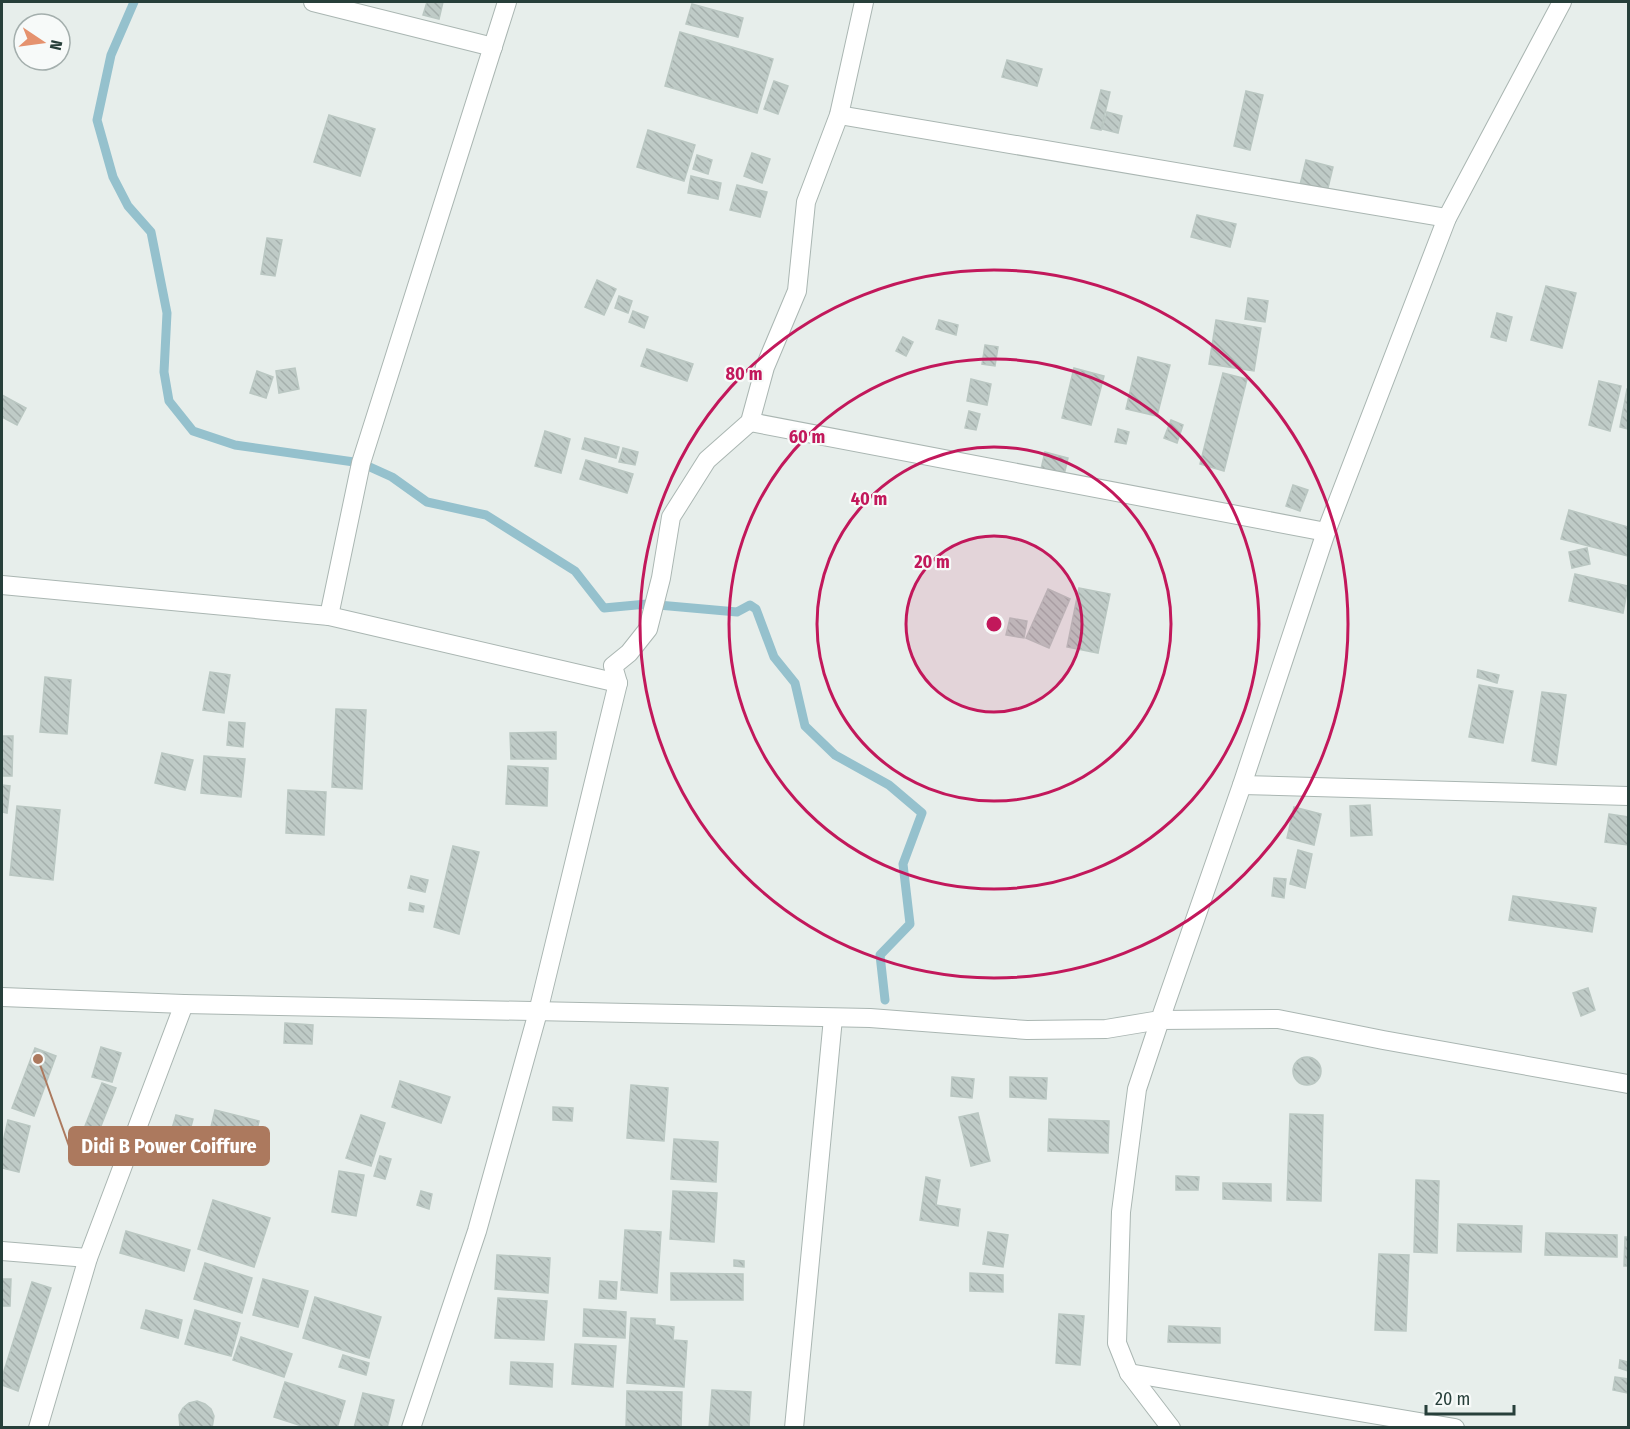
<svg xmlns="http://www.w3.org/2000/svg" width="1630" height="1429" font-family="'Fira Sans Condensed',sans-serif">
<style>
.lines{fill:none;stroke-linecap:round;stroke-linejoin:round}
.stream{stroke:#95c1cd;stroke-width:9}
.building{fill:url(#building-back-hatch);stroke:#bac7c2;stroke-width:1.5}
.street-casing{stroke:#aab6b2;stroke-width:20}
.street{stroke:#fff;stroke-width:18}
.ring{fill:none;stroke:#c2185b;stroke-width:3}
.centre{fill:#c2185b;stroke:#f7faf9;stroke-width:3}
.ring-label{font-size:18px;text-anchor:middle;font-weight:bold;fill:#c2185b;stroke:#f7faf9;stroke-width:4.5;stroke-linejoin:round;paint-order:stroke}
.leader{fill:none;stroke:#ac795e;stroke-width:2}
.callout-dot{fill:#ac795e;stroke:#f7faf9;stroke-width:2}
.callout{fill:#ac795e;stroke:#ac795e;stroke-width:2}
.callout-label{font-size:20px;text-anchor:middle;font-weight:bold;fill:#fff}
</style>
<defs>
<pattern id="building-back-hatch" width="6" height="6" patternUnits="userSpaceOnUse" patternTransform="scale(1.5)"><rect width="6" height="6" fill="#bfcbc7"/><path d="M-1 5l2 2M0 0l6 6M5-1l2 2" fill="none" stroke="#a4afac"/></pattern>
</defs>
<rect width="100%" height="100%" fill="#e7eeeb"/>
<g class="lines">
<path class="stream" d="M 134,2 L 111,55 L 97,120 L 113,177 L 128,206 L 151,232 L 167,313 L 164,372 L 169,401 L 193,431 L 235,445 L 361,463 L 392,477 L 427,502 L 486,515 L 575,571 L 604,608 L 647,604 L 737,612 L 750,605 L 756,609 L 774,657 L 795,683 L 805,726 L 835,755 L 889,785 L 922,813 L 903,864 L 910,924 L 880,955 L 885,1000"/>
</g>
<g class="building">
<path d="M 427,2 L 443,2 L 439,19 L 423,15 Z"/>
<path d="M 692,4 L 743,18 L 738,37 L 686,24 Z"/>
<path d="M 680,32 L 773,59 L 757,113 L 665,86 Z"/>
<path d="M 1007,60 L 1042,69 L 1037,86 L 1002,77 Z"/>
<path d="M 774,81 L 788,86 L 778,114 L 764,109 Z"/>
<path d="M 1101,90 L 1110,92 L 1101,130 L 1091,128 Z"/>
<path d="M 1246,91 L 1263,95 L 1250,150 L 1234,146 Z"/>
<path d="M 1107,112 L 1122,116 L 1118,133 L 1102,129 Z"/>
<path d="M 329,115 L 375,129 L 360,176 L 314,162 Z"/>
<path d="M 648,130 L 695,145 L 684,181 L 637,167 Z"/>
<path d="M 752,153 L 770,159 L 762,183 L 744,176 Z"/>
<path d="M 697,155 L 712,160 L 708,174 L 693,169 Z"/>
<path d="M 1306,160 L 1333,167 L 1327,192 L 1300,185 Z"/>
<path d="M 691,176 L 721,183 L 718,199 L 688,193 Z"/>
<path d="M 737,185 L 767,192 L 760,217 L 730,210 Z"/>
<path d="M 1197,215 L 1236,224 L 1230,247 L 1191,237 Z"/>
<path d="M 267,238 L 282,240 L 275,276 L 261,274 Z"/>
<path d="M 597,280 L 616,289 L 604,315 L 585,307 Z"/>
<path d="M 1546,286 L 1576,293 L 1562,348 L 1531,340 Z"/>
<path d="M 619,296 L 632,301 L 628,313 L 615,308 Z"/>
<path d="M 1248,298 L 1268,301 L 1265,322 L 1245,319 Z"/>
<path d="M 633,311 L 648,317 L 644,328 L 629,322 Z"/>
<path d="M 1497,313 L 1512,317 L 1506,341 L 1491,337 Z"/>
<path d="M 939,320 L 958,325 L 956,335 L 936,329 Z"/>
<path d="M 1216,320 L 1261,328 L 1254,371 L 1209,364 Z"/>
<path d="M 903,337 L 913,342 L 906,356 L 896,351 Z"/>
<path d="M 985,345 L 998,347 L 995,366 L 982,364 Z"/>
<path d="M 647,349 L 693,364 L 687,381 L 641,366 Z"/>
<path d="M 1138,357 L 1170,365 L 1157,416 L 1126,409 Z"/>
<path d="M 295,368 L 299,389 L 279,393 L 276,371 Z"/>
<path d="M 1074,368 L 1104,376 L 1091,425 L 1062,418 Z"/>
<path d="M 257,371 L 273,377 L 266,398 L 250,393 Z"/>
<path d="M 1223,373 L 1247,379 L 1224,471 L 1200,464 Z"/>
<path d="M 971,379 L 991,384 L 987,405 L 967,401 Z"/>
<path d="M 1599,381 L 1621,386 L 1610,431 L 1589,425 Z"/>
<path d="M 1627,389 L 1628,389 L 1628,429 L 1620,427 Z"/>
<path d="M 2,395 L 26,408 L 17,425 L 2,417 Z"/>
<path d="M 969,411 L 980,414 L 976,430 L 965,428 Z"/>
<path d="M 1171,420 L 1183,425 L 1177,443 L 1164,438 Z"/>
<path d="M 1118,429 L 1129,432 L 1126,444 L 1115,442 Z"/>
<path d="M 545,431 L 570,439 L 561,473 L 535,466 Z"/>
<path d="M 585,438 L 619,447 L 616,458 L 582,449 Z"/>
<path d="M 623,448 L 638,452 L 635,465 L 619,462 Z"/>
<path d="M 1045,452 L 1068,458 L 1064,475 L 1041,469 Z"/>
<path d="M 586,460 L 633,474 L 627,493 L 580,479 Z"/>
<path d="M 1293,485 L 1308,490 L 1300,511 L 1286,506 Z"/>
<path d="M 1569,510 L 1628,527 L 1628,556 L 1561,539 Z"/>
<path d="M 1587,548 L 1590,564 L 1572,568 L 1569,552 Z"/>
<path d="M 1575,574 L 1628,586 L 1623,613 L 1569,601 Z"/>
<path d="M 1079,588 L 1110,594 L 1098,653 L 1067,647 Z"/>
<path d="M 1048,589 L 1070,599 L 1049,648 L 1026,638 Z"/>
<path d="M 1010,618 L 1027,621 L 1024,638 L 1006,635 Z"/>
<path d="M 1478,670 L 1499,675 L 1497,683 L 1477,677 Z"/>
<path d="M 210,672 L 230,675 L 224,713 L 203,710 Z"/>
<path d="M 45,677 L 71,680 L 67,734 L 40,732 Z"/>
<path d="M 1479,685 L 1513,691 L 1503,743 L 1469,737 Z"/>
<path d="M 1542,692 L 1566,695 L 1556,765 L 1532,761 Z"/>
<path d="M 336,709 L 366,710 L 362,789 L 332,787 Z"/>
<path d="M 229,722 L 245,723 L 243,747 L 227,745 Z"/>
<path d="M 556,732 L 556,759 L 511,759 L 510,733 Z"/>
<path d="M 2,736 L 13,736 L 12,776 L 2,776 Z"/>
<path d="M 162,753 L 193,760 L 185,790 L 155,783 Z"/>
<path d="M 204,756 L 245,759 L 241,797 L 201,793 Z"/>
<path d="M 508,766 L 548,768 L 547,806 L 506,804 Z"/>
<path d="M 2,785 L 10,786 L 7,813 L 2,812 Z"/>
<path d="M 288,790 L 326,792 L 324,835 L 286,833 Z"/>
<path d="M 1370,805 L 1372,835 L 1351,836 L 1350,806 Z"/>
<path d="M 17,806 L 60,810 L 53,880 L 10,875 Z"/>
<path d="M 1294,807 L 1321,814 L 1314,845 L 1287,838 Z"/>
<path d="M 1609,814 L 1628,817 L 1628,845 L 1605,842 Z"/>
<path d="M 453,846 L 479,852 L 459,934 L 434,927 Z"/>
<path d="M 1298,850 L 1312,854 L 1305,888 L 1290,884 Z"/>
<path d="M 411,876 L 428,880 L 425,892 L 408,888 Z"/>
<path d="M 1274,878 L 1286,879 L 1284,898 L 1272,896 Z"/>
<path d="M 1513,896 L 1596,908 L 1592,932 L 1509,920 Z"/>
<path d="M 410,903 L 424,906 L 423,912 L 409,910 Z"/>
<path d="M 1588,988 L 1595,1010 L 1581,1016 L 1573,993 Z"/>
<path d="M 285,1023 L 313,1025 L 312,1044 L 284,1043 Z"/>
<path d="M 101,1047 L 121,1053 L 112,1082 L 92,1077 Z"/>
<path d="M 35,1048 L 56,1056 L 34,1116 L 12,1108 Z"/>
<circle cx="1307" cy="1071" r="14"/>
<path d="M 952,1077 L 974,1079 L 972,1098 L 951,1096 Z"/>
<path d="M 1010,1077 L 1047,1078 L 1046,1099 L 1010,1097 Z"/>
<path d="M 400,1081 L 450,1097 L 441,1123 L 392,1107 Z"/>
<path d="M 102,1083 L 116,1088 L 99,1131 L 85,1126 Z"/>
<path d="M 631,1085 L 668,1088 L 664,1141 L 627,1138 Z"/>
<path d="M 553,1107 L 573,1108 L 572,1121 L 553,1120 Z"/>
<path d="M 215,1110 L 259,1121 L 251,1155 L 207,1144 Z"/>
<path d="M 978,1113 L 990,1161 L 971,1166 L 959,1117 Z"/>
<path d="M 1290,1114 L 1323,1115 L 1321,1201 L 1287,1200 Z"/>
<path d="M 176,1115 L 193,1119 L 183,1157 L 165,1153 Z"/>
<path d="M 361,1115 L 385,1123 L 371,1166 L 346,1158 Z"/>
<path d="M 1049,1119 L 1109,1121 L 1108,1153 L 1048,1151 Z"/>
<path d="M 8,1120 L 30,1126 L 19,1172 L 2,1168 L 2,1146 Z"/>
<path d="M 674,1139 L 718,1142 L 716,1182 L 671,1179 Z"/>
<path d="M 380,1156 L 391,1159 L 385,1179 L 374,1176 Z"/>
<path d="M 339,1171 L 364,1175 L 356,1216 L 332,1212 Z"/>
<path d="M 1176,1176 L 1199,1177 L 1198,1190 L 1176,1190 Z"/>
<path d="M 926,1177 L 940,1180 L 936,1205 L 960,1209 L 958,1226 L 920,1220 Z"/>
<path d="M 1416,1180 L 1439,1181 L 1437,1253 L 1414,1252 Z"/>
<path d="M 1223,1183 L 1271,1184 L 1271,1201 L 1223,1199 Z"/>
<path d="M 421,1191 L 432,1194 L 429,1209 L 417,1205 Z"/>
<path d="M 673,1191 L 717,1193 L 714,1242 L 670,1239 Z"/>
<path d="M 213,1200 L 270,1218 L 254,1267 L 198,1249 Z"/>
<path d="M 1458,1224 L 1522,1226 L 1521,1252 L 1457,1251 Z"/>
<path d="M 625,1230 L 661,1232 L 657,1293 L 621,1290 Z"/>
<path d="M 126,1231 L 190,1250 L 184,1271 L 120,1253 Z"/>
<path d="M 988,1232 L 1008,1235 L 1003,1267 L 983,1264 Z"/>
<path d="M 1546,1233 L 1617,1235 L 1617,1257 L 1545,1255 Z"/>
<path d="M 1625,1237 L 1628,1237 L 1628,1266 L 1624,1266 Z"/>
<path d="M 1379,1254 L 1409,1255 L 1406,1331 L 1375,1330 Z"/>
<path d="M 497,1255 L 550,1258 L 548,1293 L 495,1289 Z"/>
<path d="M 734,1260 L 744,1261 L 744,1267 L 734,1266 Z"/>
<path d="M 205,1263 L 252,1278 L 242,1313 L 194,1299 Z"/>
<path d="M 671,1273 L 743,1274 L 743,1300 L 671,1300 Z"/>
<path d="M 970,1273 L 1003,1275 L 1003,1292 L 970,1291 Z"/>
<path d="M 2,1279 L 11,1279 L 10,1306 L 2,1306 Z"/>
<path d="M 263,1279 L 308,1291 L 298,1327 L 253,1315 Z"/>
<path d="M 600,1281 L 617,1282 L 616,1299 L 599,1298 Z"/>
<path d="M 32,1282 L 51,1288 L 18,1391 L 2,1385 L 2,1377 Z"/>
<path d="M 315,1297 L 381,1317 L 369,1358 L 303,1338 Z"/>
<path d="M 498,1298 L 547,1301 L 544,1340 L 495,1338 Z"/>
<path d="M 584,1309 L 626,1312 L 625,1338 L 583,1336 Z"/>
<path d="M 146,1310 L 182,1320 L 178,1338 L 141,1328 Z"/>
<path d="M 195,1310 L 240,1323 L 231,1356 L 185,1344 Z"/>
<path d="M 1059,1314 L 1084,1316 L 1080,1365 L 1056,1363 Z"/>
<path d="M 631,1318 L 655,1319 L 655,1325 L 674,1327 L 673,1340 L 687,1341 L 684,1387 L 627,1383 Z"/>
<path d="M 1169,1326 L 1220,1328 L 1220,1343 L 1168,1342 Z"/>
<path d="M 241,1337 L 292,1354 L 284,1377 L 233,1360 Z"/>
<path d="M 575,1344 L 616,1346 L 613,1387 L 572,1384 Z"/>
<path d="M 343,1355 L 369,1363 L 366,1375 L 339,1367 Z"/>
<path d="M 1620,1360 L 1628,1362 L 1628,1371 L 1619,1368 Z"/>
<path d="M 511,1362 L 553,1364 L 552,1387 L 510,1384 Z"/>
<path d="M 1615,1377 L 1628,1379 L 1628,1393 L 1613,1390 Z"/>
<path d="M 285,1382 L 345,1401 L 337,1428 L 308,1428 L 274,1417 Z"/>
<path d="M 712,1390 L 751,1392 L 749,1428 L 709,1428 Z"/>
<path d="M 627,1391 L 682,1392 L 681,1428 L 626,1428 Z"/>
<path d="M 363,1393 L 394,1400 L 387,1428 L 354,1428 Z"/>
<path d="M 197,1401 L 205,1404 L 211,1409 L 214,1416 L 212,1428 L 180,1428 L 179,1415 L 183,1408 L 189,1403 Z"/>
</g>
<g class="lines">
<g class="street-casing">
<g id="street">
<path d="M 313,2 L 493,47"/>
<path d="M 839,115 L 1447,218"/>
<path d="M 750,422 L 1326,532"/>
<path d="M 2,585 L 329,616 L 618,683 L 538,1012 L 477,1231 L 411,1428"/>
<path d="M 329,616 L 361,463 L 507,2"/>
<path d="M 618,683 L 613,666 L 629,653 L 648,629 L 661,578 L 671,517 L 707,460 L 750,422 L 765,367 L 797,291 L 806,202 L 839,115 L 864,2"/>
<path d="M 1242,785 L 1628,796"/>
<path d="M 2,997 L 184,1004 L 870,1018 L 1027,1030 L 1106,1029 L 1160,1020 L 1242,785 L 1326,532 L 1447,218 L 1562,2"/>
<path d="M 2,1251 L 88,1258"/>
<path d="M 1129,1373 L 1455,1428"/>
<path d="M 38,1428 L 88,1258 L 184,1004"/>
<path d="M 794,1428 L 833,1018"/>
<path d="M 1171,1428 L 1129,1373 L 1117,1343 L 1121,1212 L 1137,1089 L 1160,1020 L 1278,1019 L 1383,1040 L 1628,1084"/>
</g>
</g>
<use href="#street" class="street"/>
</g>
<circle cx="994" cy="624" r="88" fill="#c2185b" fill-opacity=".12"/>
<g class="ring">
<circle cx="994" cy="624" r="88"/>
<circle cx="994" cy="624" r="177"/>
<circle cx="994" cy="624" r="265"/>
<circle cx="994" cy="624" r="354"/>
</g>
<circle cx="994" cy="624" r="9" class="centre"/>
<g class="ring-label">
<text x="744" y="380">80 m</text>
<text x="807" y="443">60 m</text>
<text x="869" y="505">40 m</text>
<text x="932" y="568">20 m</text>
</g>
<path class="leader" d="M38 1059L69 1146"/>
<circle class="callout-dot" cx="38" cy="1059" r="6"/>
<rect class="callout" x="69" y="1127" width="200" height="38" rx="6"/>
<g class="callout-label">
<text x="169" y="1153">Didi B Power Coiffure</text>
</g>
<rect width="1630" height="1429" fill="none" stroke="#273f3a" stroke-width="6"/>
<g transform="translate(42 42) rotate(103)"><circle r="28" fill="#f7faf9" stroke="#a4afad" stroke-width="1.5"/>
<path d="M0-4.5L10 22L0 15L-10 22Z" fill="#e5926e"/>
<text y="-9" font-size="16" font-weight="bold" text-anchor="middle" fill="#273f3a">N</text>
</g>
<path d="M1426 1405v9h88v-9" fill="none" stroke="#273f3a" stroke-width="3"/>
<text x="1435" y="1405" font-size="18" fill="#273f3a" stroke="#f7faf9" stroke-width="4.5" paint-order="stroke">20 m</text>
</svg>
